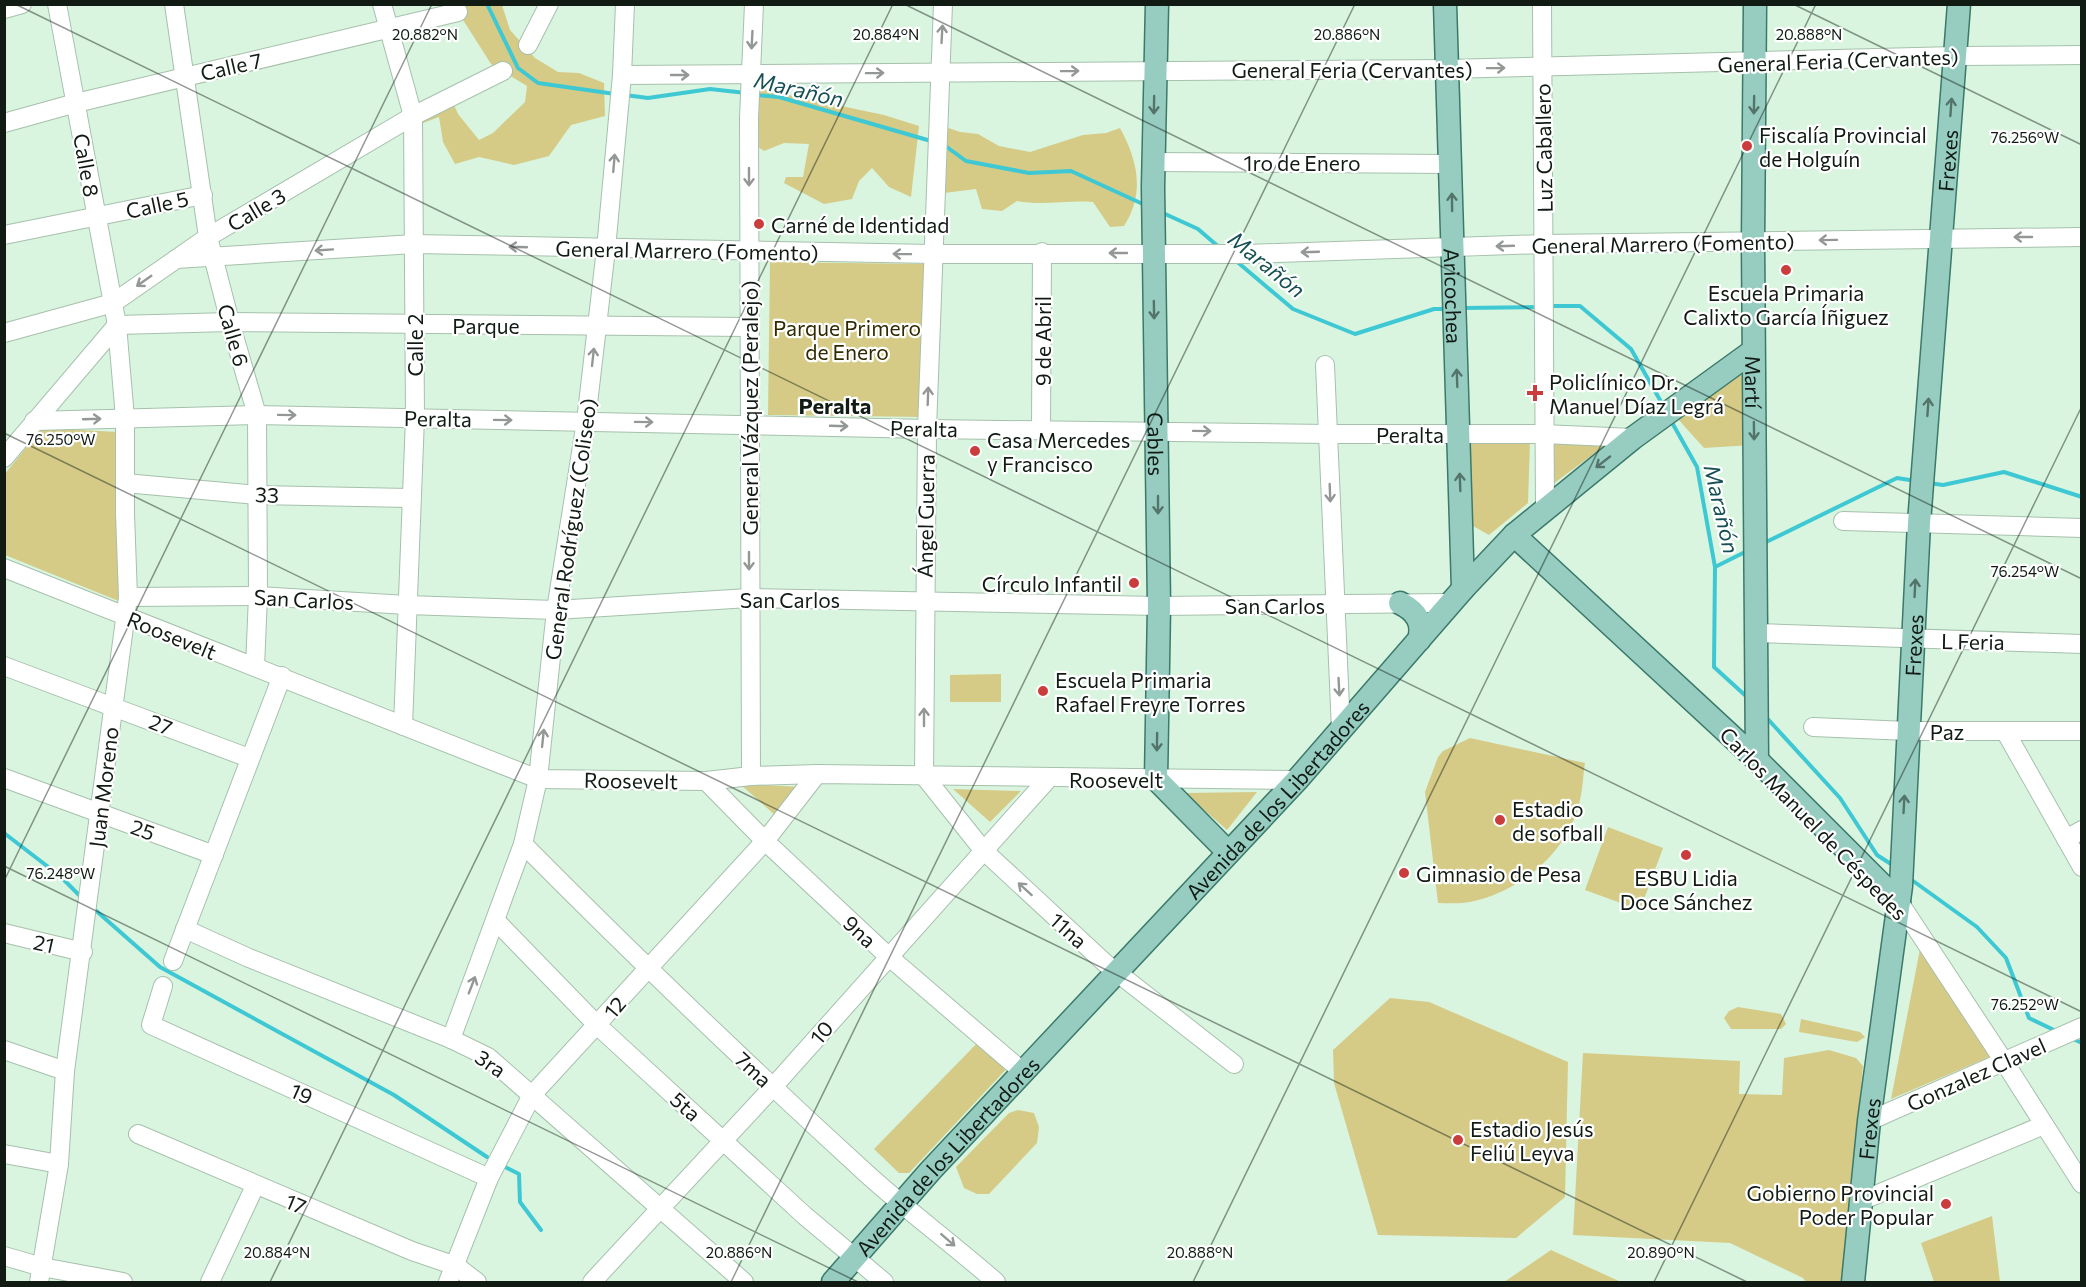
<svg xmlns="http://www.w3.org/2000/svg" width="2086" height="1287" font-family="Commissioner,sans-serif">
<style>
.green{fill:#d5cb87}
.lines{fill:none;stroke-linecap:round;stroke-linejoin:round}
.stream{stroke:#3ec8d3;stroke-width:4}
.minor-casing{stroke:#a6c0ac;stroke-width:20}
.major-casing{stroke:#3b796a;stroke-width:25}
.minor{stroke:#fff;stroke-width:18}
.major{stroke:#97cdc1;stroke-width:22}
.oneway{stroke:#949895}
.oneway2{stroke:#54746a}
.ticks{fill:none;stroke:#111b14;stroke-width:1.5;stroke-opacity:0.45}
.poi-dot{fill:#cb3c3c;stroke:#fff;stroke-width:2}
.labels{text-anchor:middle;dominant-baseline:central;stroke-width:4.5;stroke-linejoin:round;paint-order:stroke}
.street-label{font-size:21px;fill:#111b14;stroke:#fff}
.poi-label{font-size:21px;fill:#111b14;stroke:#fff;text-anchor:start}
.park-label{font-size:21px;fill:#302a01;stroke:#fff}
.water-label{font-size:22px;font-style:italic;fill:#165055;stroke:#fff}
.neighbourhood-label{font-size:22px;font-weight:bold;fill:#111b14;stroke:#fff}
.ticks-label{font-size:15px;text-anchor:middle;fill:#111b14;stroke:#fff;stroke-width:4.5;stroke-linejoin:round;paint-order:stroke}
</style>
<rect width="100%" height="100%" fill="#d9f5df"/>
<g class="green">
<path d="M 456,5 L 502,5 L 510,30 L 535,58 L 558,72 L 579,73 L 604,83 L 605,116 L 571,125 L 549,156 L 514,165 L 479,157 L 455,164 L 443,142 L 439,117 L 423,123 L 424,103 L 448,91 L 458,114 L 479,140 L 493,133 L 525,102 L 527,86 L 491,64 L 458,12 Z"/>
<path d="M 756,88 L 884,115 L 919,126 L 911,197 L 889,187 L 872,168 L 859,181 L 852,199 L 824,204 L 784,183 L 786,177 L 803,177 L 809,144 L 784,143 L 764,151 L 755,145 Z"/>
<path d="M 943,126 L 960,132 L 978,134 L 999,146 L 1030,152 L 1083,135 L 1106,133 L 1120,128 C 1138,161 1145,193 1124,226 L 1110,227 L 1093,202 C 1067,200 1042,206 1017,201 L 1002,211 L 982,209 L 976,189 L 944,193 Z"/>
<path d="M 770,262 L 926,264 L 923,417 L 768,415 Z"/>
<path d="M 1747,365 L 1752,445 L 1704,448 L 1677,418 Z"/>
<path d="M 42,428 L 118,432 L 121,602 L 5,555 L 4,475 Z"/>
<path d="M 1551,441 L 1607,444 L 1553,484 Z"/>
<path d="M 1469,442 L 1530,442 L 1528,503 L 1489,535 L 1473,526 Z"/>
<path d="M 1001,674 L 1001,702 L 950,702 L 950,675 Z"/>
<path d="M 1470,738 L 1585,763 C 1583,775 1583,788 1580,800 C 1569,852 1520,892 1470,902 C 1460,904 1448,903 1438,903 L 1425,792 L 1438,757 L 1443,751 Z"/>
<path d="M 740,784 L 802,787 L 776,816 Z"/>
<path d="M 953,789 L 1021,791 L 990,822 Z"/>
<path d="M 1257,792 L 1227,830 L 1185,793 Z"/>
<path d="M 1608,827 L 1663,848 L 1640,910 L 1585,890 Z"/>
<path d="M 1921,944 L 1994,1055 L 1891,1099 Z"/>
<path d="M 1390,998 L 1429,1002 L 1568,1062 L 1565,1197 L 1516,1238 L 1378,1235 L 1334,1083 L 1333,1050 Z"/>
<path d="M 1738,1007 L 1781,1014 L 1786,1024 L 1781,1029 L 1731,1029 L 1724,1018 L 1729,1011 Z"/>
<path d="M 1801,1019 L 1860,1032 L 1865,1037 L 1857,1042 L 1799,1032 Z"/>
<path d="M 985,1035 L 1013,1062 L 909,1173 L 899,1173 L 874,1149 Z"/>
<path d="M 1829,1050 L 1856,1058 L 1863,1066 L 1842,1282 L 1806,1282 L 1803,1278 L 1730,1243 L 1573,1235 L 1583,1053 L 1740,1061 L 1739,1094 L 1782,1095 L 1784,1058 Z"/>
<path d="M 1018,1110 L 1034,1113 L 1039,1127 L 1037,1143 L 989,1194 L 977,1194 L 964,1188 L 956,1167 L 1009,1113 Z"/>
<path d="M 1992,1216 L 2000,1282 L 1934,1282 L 1921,1243 Z"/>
<path d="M 1551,1250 L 1621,1282 L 1504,1282 Z"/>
</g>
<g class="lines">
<g class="stream">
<path d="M 487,4 L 518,68 L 538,83 L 615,94"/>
<path d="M 625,95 L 648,98 L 710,89 L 746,93"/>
<path d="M 756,95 L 779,97 L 931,141"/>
<path d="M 944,145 L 966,161 L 1029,173 L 1071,171 L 1145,205"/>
<path d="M 1163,213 L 1198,229 L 1220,248"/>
<path d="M 1235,260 L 1293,309 L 1355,334 L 1434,309 L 1447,309"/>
<path d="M 1550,306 L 1580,306 L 1631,349 L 1664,407"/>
<path d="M 1463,308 L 1540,307"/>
<path d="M 1670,419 L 1697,467 L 1715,567 L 1714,667 L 1747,697"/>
<path d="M 1929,483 L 1943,485 L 2004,472 L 2082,497"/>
<path d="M 1764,543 L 1897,478 L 1916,481"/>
<path d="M 1715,567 L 1747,551"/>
<path d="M 1765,716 L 1840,798 L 1877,855 L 1894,866"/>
<path d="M 4,833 L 60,876 L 81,897"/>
<path d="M 1909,878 L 1977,927 L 2006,958 L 2029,1018 L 2056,1031"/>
<path d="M 93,908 L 160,967 L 394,1095 L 487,1157"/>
<path d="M 2071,1038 L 2082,1043"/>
<path d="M 505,1167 L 519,1174 L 520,1202 L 541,1230"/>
</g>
<g class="minor-casing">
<g id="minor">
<path d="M 174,4 L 208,237 L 230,322 L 257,415 L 258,596 L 255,667"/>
<path d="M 382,4 L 413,116 L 415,418 L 403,726"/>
<path d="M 1542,4 L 1545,508"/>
<path d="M 4,9 L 22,4"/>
<path d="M 528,45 L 549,4"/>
<path d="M 622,75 L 1447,69 L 1955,56 L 2082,55"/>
<path d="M 4,123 L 76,103 L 458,12"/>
<path d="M 1153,162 L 1451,164"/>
<path d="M 4,235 L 203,195"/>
<path d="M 176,259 L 414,244 L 933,254 L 1246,254 L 1544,244 L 2082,237"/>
<path d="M 117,325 L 230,322 L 748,327"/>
<path d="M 4,333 L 113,303 L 208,237 L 413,116 L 503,71"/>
<path d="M 1325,365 L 1341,730"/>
<path d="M 34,421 L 257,415 L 927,429 L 1328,434 L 1543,434 L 1633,438"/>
<path d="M 1041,430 L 1042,252"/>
<path d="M 4,458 L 117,325"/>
<path d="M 125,483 L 257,495 L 410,498"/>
<path d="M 1843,521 L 2082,528"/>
<path d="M 4,568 L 538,779 L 706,781 L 751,776 L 817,774 L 1297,780"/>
<path d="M 128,597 L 258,596 L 407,605 L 556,610 L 749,598 L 1159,606 L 1451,603"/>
<path d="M 1756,633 L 2082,644"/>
<path d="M 4,666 L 249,758"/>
<path d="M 1813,727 L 1908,731 L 2082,731"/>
<path d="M 2005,731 L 2082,867"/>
<path d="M 751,776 L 749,118 L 754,4"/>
<path d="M 924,776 L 927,429 L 943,4"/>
<path d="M 924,776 L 983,850 L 1105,963 L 1234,1064"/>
<path d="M 4,778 L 214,855"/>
<path d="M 706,781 L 765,841 L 888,956 L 1023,1072"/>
<path d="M 2066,839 L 2082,830"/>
<path d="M 523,844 C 635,957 750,1067 867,1174 C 909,1212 954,1245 996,1282"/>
<path d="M 1899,902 L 2005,1063 L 2082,1184"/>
<path d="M 496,921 L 598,1026 L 805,1216 L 884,1282"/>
<path d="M 185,929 L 249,958 L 451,1039 L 488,1057 L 744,1282"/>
<path d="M 4,933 L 83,952"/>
<path d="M 173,961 L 282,676"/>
<path d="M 163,986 L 151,1025 L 489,1178"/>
<path d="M 451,1039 L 523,844 L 538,779 L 556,610 L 586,421 L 606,249 L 622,75 L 625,4"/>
<path d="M 4,1050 L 65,1071"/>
<path d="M 1869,1121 L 2082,1027"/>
<path d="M 138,1134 L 412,1251 L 456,1266 L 477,1282"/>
<path d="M 4,1154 L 59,1164"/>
<path d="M 1861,1201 L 2044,1125"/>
<path d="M 4,1256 L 42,1267 L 123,1282"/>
<path d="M 39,1282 L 59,1164 L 65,1071 L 128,597 L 125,513 L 125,418 L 117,325 L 57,4"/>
<path d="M 210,1282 L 255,1186"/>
<path d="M 448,1282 L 489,1178 L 532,1095 L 765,841 L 817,774"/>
<path d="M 592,1282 L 773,1087 L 1048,779"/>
</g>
</g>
<g class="major-casing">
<g id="major">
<path id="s1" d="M 1157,4 L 1153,187 L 1159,606 L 1156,779 L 1228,852"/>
<path id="s2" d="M 1445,4 L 1463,589"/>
<path id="s3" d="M 1755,4 L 1753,242 L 1757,760"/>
<path d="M 1514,535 L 1757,760 L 1899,902"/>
<path d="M 1400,603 C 1416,611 1424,622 1419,640"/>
<path id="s4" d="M 833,1282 L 931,1170 L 1297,780 L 1463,589 L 1514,535 L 1633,438 L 1753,351"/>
<path id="s5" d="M 1853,1282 L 1869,1121 L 1901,886 L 1919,523 L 1959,4"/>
</g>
</g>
<use href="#minor" class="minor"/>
<use href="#major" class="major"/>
</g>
<defs><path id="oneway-shaft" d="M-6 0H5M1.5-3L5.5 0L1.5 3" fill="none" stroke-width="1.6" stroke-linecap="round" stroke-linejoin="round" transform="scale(1.5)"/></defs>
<g class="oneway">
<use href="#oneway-shaft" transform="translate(942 34) rotate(-87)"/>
<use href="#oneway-shaft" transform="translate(752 40) rotate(93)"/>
<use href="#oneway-shaft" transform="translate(1496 68) rotate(-1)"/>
<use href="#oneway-shaft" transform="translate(1070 71) rotate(-1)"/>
<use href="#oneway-shaft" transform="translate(875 73) rotate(-1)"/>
<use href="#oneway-shaft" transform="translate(680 75)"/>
<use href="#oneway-shaft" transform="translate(614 163) rotate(-85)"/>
<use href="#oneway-shaft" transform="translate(749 177) rotate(90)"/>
<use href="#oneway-shaft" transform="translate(2023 237) rotate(180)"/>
<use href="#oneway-shaft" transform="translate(1828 240) rotate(179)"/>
<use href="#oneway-shaft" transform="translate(1505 246) rotate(178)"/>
<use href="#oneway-shaft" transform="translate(518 247) rotate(-178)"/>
<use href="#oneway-shaft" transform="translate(324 250) rotate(176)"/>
<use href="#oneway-shaft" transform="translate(1310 252) rotate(178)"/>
<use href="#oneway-shaft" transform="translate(1118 253) rotate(-180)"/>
<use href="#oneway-shaft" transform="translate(902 254) rotate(-179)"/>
<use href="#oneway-shaft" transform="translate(144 281) rotate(145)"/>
<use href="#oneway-shaft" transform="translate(593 357) rotate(-84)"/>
<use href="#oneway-shaft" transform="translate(928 396) rotate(-88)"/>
<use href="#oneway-shaft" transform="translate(287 415) rotate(1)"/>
<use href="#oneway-shaft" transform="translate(92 419) rotate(-2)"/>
<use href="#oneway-shaft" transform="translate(503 420) rotate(1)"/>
<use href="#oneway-shaft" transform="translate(644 422) rotate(1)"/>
<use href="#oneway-shaft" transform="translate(839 426) rotate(2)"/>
<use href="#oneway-shaft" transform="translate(1202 431) rotate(1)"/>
<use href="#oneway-shaft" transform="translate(1330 493) rotate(88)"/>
<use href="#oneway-shaft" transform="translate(749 561) rotate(90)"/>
<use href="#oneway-shaft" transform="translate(1339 687) rotate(87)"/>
<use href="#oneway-shaft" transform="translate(924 717) rotate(-90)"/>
<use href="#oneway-shaft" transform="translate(543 738) rotate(-84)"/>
<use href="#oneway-shaft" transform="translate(1025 889) rotate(-138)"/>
<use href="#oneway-shaft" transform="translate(472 985) rotate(-69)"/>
<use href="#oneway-shaft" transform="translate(948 1240) rotate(41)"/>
</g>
<g class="oneway2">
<use href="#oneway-shaft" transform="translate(1154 105) rotate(91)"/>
<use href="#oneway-shaft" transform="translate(1754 105) rotate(91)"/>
<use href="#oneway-shaft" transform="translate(1951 107) rotate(-86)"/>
<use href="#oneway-shaft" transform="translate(1452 202) rotate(-91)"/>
<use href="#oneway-shaft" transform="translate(1154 310) rotate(89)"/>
<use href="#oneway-shaft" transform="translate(1457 378) rotate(-92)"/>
<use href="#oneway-shaft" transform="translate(1928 407) rotate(-86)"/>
<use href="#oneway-shaft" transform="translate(1754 431) rotate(89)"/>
<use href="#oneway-shaft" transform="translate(1603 462) rotate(142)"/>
<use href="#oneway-shaft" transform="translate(1460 482) rotate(-92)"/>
<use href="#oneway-shaft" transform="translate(1158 505) rotate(90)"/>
<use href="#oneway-shaft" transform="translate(1915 588) rotate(-87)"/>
<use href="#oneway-shaft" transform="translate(1157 742) rotate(91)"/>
<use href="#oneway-shaft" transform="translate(1904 804) rotate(-87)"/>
</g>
<path class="ticks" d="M 15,4 L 2082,1012M 904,4 L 2082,579M 1793,4 L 2082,145M 4,433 L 1747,1282M 4,866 L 858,1282M 4,881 L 432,4M 270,1282 L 893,4M 731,1282 L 1355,4M 1193,1282 L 1816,4M 1654,1282 L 2082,406"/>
<g class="poi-dot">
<circle cx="1747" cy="146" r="6"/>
<circle cx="759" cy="224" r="6"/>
<circle cx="1786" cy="270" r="6"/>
<path d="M1532 384h6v6h6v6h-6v6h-6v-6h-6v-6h6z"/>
<circle cx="975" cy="451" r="6"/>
<circle cx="1134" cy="583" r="6"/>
<circle cx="1043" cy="691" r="6"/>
<circle cx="1500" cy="820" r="6"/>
<circle cx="1686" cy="855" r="6"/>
<circle cx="1404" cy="873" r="6"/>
<circle cx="1458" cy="1140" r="6"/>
<circle cx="1946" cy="1204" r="6"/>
</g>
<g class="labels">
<g class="street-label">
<text transform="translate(1838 60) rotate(-2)">General Feria (Cervantes)</text>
<text transform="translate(231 66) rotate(-13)">Calle 7</text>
<text x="1352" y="69">General Feria (Cervantes)</text>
<text transform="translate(1543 148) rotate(-91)">Luz Caballero</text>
<text stroke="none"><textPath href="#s5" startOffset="1126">Frexes</textPath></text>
<text x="1302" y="162">1ro de Enero</text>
<text transform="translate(87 165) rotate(80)">Calle 8</text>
<text transform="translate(157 204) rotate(-12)">Calle 5</text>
<text transform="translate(256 209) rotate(-31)">Calle 3</text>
<text transform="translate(1663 243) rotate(-1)">General Marrero (Fomento)</text>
<text transform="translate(687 250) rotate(1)">General Marrero (Fomento)</text>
<text stroke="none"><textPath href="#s2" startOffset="292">Aricochea</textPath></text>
<text x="486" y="325">Parque</text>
<text transform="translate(234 335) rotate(74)">Calle 6</text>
<text transform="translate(1042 341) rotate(-90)">9 de Abril</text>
<text transform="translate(414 345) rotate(-90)">Calle 2</text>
<text stroke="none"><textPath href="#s3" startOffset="378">Martí</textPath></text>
<text transform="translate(749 408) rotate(-90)">General Vázquez (Peralejo)</text>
<text transform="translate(438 418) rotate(1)">Peralta</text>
<text transform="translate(924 428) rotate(1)">Peralta</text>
<text x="1410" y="434">Peralta</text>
<text stroke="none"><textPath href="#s1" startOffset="440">Cables</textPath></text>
<text transform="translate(267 494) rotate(2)">33</text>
<text transform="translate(925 516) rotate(-89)">Ángel Guerra</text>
<text transform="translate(570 529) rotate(-82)">General Rodríguez (Coliseo)</text>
<text transform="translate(304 599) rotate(3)">San Carlos</text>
<text x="790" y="599">San Carlos</text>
<text x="1275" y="605">San Carlos</text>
<text transform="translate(172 635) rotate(22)">Roosevelt</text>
<text transform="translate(1973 641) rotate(1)">L Feria</text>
<text stroke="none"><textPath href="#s5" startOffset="640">Frexes</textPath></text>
<text transform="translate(161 724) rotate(21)">27</text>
<text x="1947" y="731">Paz</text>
<text x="1116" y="779">Roosevelt</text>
<text transform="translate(631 780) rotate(1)">Roosevelt</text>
<text transform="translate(103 787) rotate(-83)">Juan Moreno</text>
<text stroke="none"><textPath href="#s4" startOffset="656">Avenida de los Libertadores</textPath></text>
<text transform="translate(1814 823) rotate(46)">Carlos Manuel de Céspedes</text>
<text transform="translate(143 829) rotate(20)">25</text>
<text transform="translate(1069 930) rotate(42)">11na</text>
<text transform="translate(860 931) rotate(43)">9na</text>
<text transform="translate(44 943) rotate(13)">21</text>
<text transform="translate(614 1007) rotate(-50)">12</text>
<text transform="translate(821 1032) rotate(-49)">10</text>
<text transform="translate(491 1063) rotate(35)">3ra</text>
<text transform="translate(754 1069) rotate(43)">7ma</text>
<text transform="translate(1976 1074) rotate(-24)">Gonzalez Clavel</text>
<text transform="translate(302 1093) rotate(24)">19</text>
<text transform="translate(686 1106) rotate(42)">5ta</text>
<text stroke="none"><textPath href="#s5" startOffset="154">Frexes</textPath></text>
<text stroke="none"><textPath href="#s4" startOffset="170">Avenida de los Libertadores</textPath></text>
<text transform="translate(296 1203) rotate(23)">17</text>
</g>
<g class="poi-label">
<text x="1759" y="134">Fiscalía Provincial<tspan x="1759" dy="24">de Holguín</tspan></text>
<text x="771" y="224">Carné de Identidad</text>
<text x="1786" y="292" text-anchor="middle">Escuela Primaria<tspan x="1786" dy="24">Calixto García Íñiguez</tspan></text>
<text x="1549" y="381">Policlínico Dr.<tspan x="1549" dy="24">Manuel Díaz Legrá</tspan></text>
<text x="987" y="439">Casa Mercedes<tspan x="987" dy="24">y Francisco</tspan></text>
<text x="1122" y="583" text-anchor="end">Círculo Infantil</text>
<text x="1055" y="679">Escuela Primaria<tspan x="1055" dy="24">Rafael Freyre Torres</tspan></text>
<text x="1512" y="808">Estadio<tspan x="1512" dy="24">de sofball</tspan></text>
<text x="1416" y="873">Gimnasio de Pesa</text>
<text x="1686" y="877" text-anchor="middle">ESBU Lidia<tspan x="1686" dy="24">Doce Sánchez</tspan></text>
<text x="1470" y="1128">Estadio Jesús<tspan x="1470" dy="24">Feliú Leyva</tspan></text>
<text x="1934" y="1192" text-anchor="end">Gobierno Provincial<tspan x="1934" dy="24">Poder Popular</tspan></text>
</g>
<g class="park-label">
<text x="847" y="327">Parque Primero<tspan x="847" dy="24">de Enero</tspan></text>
</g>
<g class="water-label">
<text transform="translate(799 89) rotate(13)">Marañón</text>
<text transform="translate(1267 264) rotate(39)">Marañón</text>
<text transform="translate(1722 509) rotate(77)">Marañón</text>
</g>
<g class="neighbourhood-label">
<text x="835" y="405">Peralta</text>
</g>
</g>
<g class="ticks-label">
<text x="425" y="40">20.882°N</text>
<text x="886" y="40">20.884°N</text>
<text x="1347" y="40">20.886°N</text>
<text x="1809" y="40">20.888°N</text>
<text x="2025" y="143">76.256°W</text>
<text x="61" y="445">76.250°W</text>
<text x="2025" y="577">76.254°W</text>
<text x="61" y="879">76.248°W</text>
<text x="2025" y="1010">76.252°W</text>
<text x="277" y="1258">20.884°N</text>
<text x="739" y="1258">20.886°N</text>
<text x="1200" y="1258">20.888°N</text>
<text x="1661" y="1258">20.890°N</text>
</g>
<rect width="2086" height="1287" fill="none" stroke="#111b14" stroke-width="12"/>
</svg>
